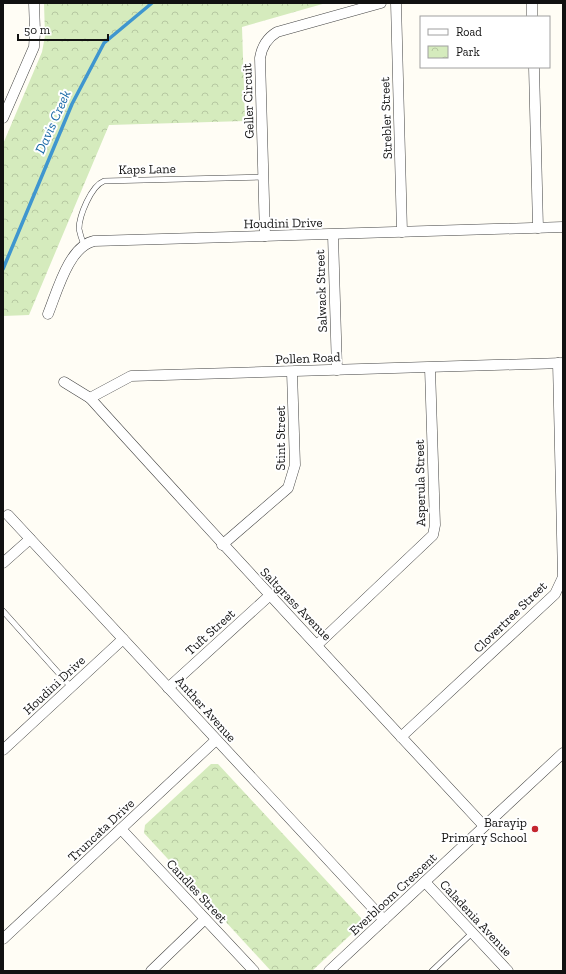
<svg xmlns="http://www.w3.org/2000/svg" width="566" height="974" font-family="'Zilla Slab',serif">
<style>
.park{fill:url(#park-crowns)}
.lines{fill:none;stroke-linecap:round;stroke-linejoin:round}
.stream{stroke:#3f96cf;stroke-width:3.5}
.lane-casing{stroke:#444;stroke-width:6}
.street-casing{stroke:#444;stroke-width:11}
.lane{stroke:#fff;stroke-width:5}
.street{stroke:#fff;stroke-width:10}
.poi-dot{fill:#c4262e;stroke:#fff;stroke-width:1.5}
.labels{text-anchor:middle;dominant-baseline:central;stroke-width:4;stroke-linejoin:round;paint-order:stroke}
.street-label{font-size:13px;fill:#111;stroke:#fff}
.poi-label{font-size:13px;fill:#111;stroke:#fff;text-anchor:end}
.water-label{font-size:14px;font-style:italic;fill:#1768a6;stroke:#fff}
</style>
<defs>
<pattern id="park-crowns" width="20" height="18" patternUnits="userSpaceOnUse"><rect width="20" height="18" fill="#d5ebbd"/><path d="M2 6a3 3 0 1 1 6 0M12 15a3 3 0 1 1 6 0" fill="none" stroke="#b6c8a1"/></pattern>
</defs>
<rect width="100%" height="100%" fill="#fffdf5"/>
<g class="park">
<path d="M 44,3 L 326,3 L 242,27 L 245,121 L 109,125 L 29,315 L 3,316 L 3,144 L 42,52 L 45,36 Z"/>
<path d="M 211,764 L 218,764 L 361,918 L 361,925 L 312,971 L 271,971 L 144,833 L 145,825 Z"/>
</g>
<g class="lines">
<path class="stream" d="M 3,269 L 72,104 L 104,43 L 152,3"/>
<g class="lane-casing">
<g id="lane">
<path d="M 84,245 C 82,240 80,234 79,229 C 79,216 91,186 104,181 L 264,177"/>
<path d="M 3,611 L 71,687"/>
<path d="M 432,971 L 472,933"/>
</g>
</g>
<g class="street-casing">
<g id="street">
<path d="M 396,3 L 402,232"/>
<path d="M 532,3 L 532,17"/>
<path d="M 534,67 L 538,228"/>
<path d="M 3,118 L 34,47 L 35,32 L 34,3"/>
<path d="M 333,235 L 337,370"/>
<path d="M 265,236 L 260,58 C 262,46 267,38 277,32 L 381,3"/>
<path d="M 48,314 C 57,292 69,246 94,241 L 563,227"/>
<path d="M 64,382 L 90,398 L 131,376 L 563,363"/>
<path d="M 90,398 C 220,542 352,684 484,826"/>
<path d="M 8,515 L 384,920"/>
<path d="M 222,545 L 288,488 L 295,465 L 292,372"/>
<path d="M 3,563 L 30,539"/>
<path d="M 317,645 L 433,535 L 435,525 L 430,368"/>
<path d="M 168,688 L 269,596"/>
<path d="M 401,737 L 555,594 L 563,577 L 558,363"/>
<path d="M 3,750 L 123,639"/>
<path d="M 121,829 L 254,971"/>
<path d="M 425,882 L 508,971"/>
<path d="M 3,939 L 216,740"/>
<path d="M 151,971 L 205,919"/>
<path d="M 329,971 L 563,753"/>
</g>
</g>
<use href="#lane" class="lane"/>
<use href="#street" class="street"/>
</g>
<circle class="poi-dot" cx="535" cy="829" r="4"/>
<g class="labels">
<g class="street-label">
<text transform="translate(248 101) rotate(-92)">Geller Circuit</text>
<text transform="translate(386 118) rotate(-92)">Strebler Street</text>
<text transform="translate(147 169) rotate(-1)">Kaps Lane</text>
<text transform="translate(283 223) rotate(-1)">Houdini Drive</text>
<text transform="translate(321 291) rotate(-92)">Salwack Street</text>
<text transform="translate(308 358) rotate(-2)">Pollen Road</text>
<text transform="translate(280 438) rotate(-90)">Stint Street</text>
<text transform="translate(420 483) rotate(-91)">Asperula Street</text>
<text transform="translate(296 604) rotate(46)">Saltgrass Avenue</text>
<text transform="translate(510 617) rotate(-44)">Clovertree Street</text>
<text transform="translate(210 632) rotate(-42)">Tuft Street</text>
<text transform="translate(54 685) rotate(-43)">Houdini Drive</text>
<text transform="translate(206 709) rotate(48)">Anther Avenue</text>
<text transform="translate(101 830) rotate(-43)">Truncata Drive</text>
<text transform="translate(197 891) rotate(47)">Candles Street</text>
<text transform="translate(393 894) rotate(-43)">Everbloom Crescent</text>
<text transform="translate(476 918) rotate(47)">Caladenia Avenue</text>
</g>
<g class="poi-label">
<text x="527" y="822">Barayip<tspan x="527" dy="15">Primary School</tspan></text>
</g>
<g class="water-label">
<text transform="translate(53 122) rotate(-66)">Davis Creek</text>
</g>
</g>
<rect width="566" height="974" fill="none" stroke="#111111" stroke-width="8"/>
<rect x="420" y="16" width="130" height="52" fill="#ffffff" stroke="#a0a0a0"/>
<rect x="428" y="29" width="20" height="6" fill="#ffffff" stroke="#a0a0a0"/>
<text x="456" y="36" font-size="12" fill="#111111">Road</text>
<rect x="428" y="46" width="20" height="12" fill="url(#park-crowns)" stroke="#a0a0a0"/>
<text x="456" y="56" font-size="12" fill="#111111">Park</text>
<path d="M18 34v6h90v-6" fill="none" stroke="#111111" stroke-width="2"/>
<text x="24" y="34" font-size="12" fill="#111111" stroke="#ffffff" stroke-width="3" paint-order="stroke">50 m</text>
</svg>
